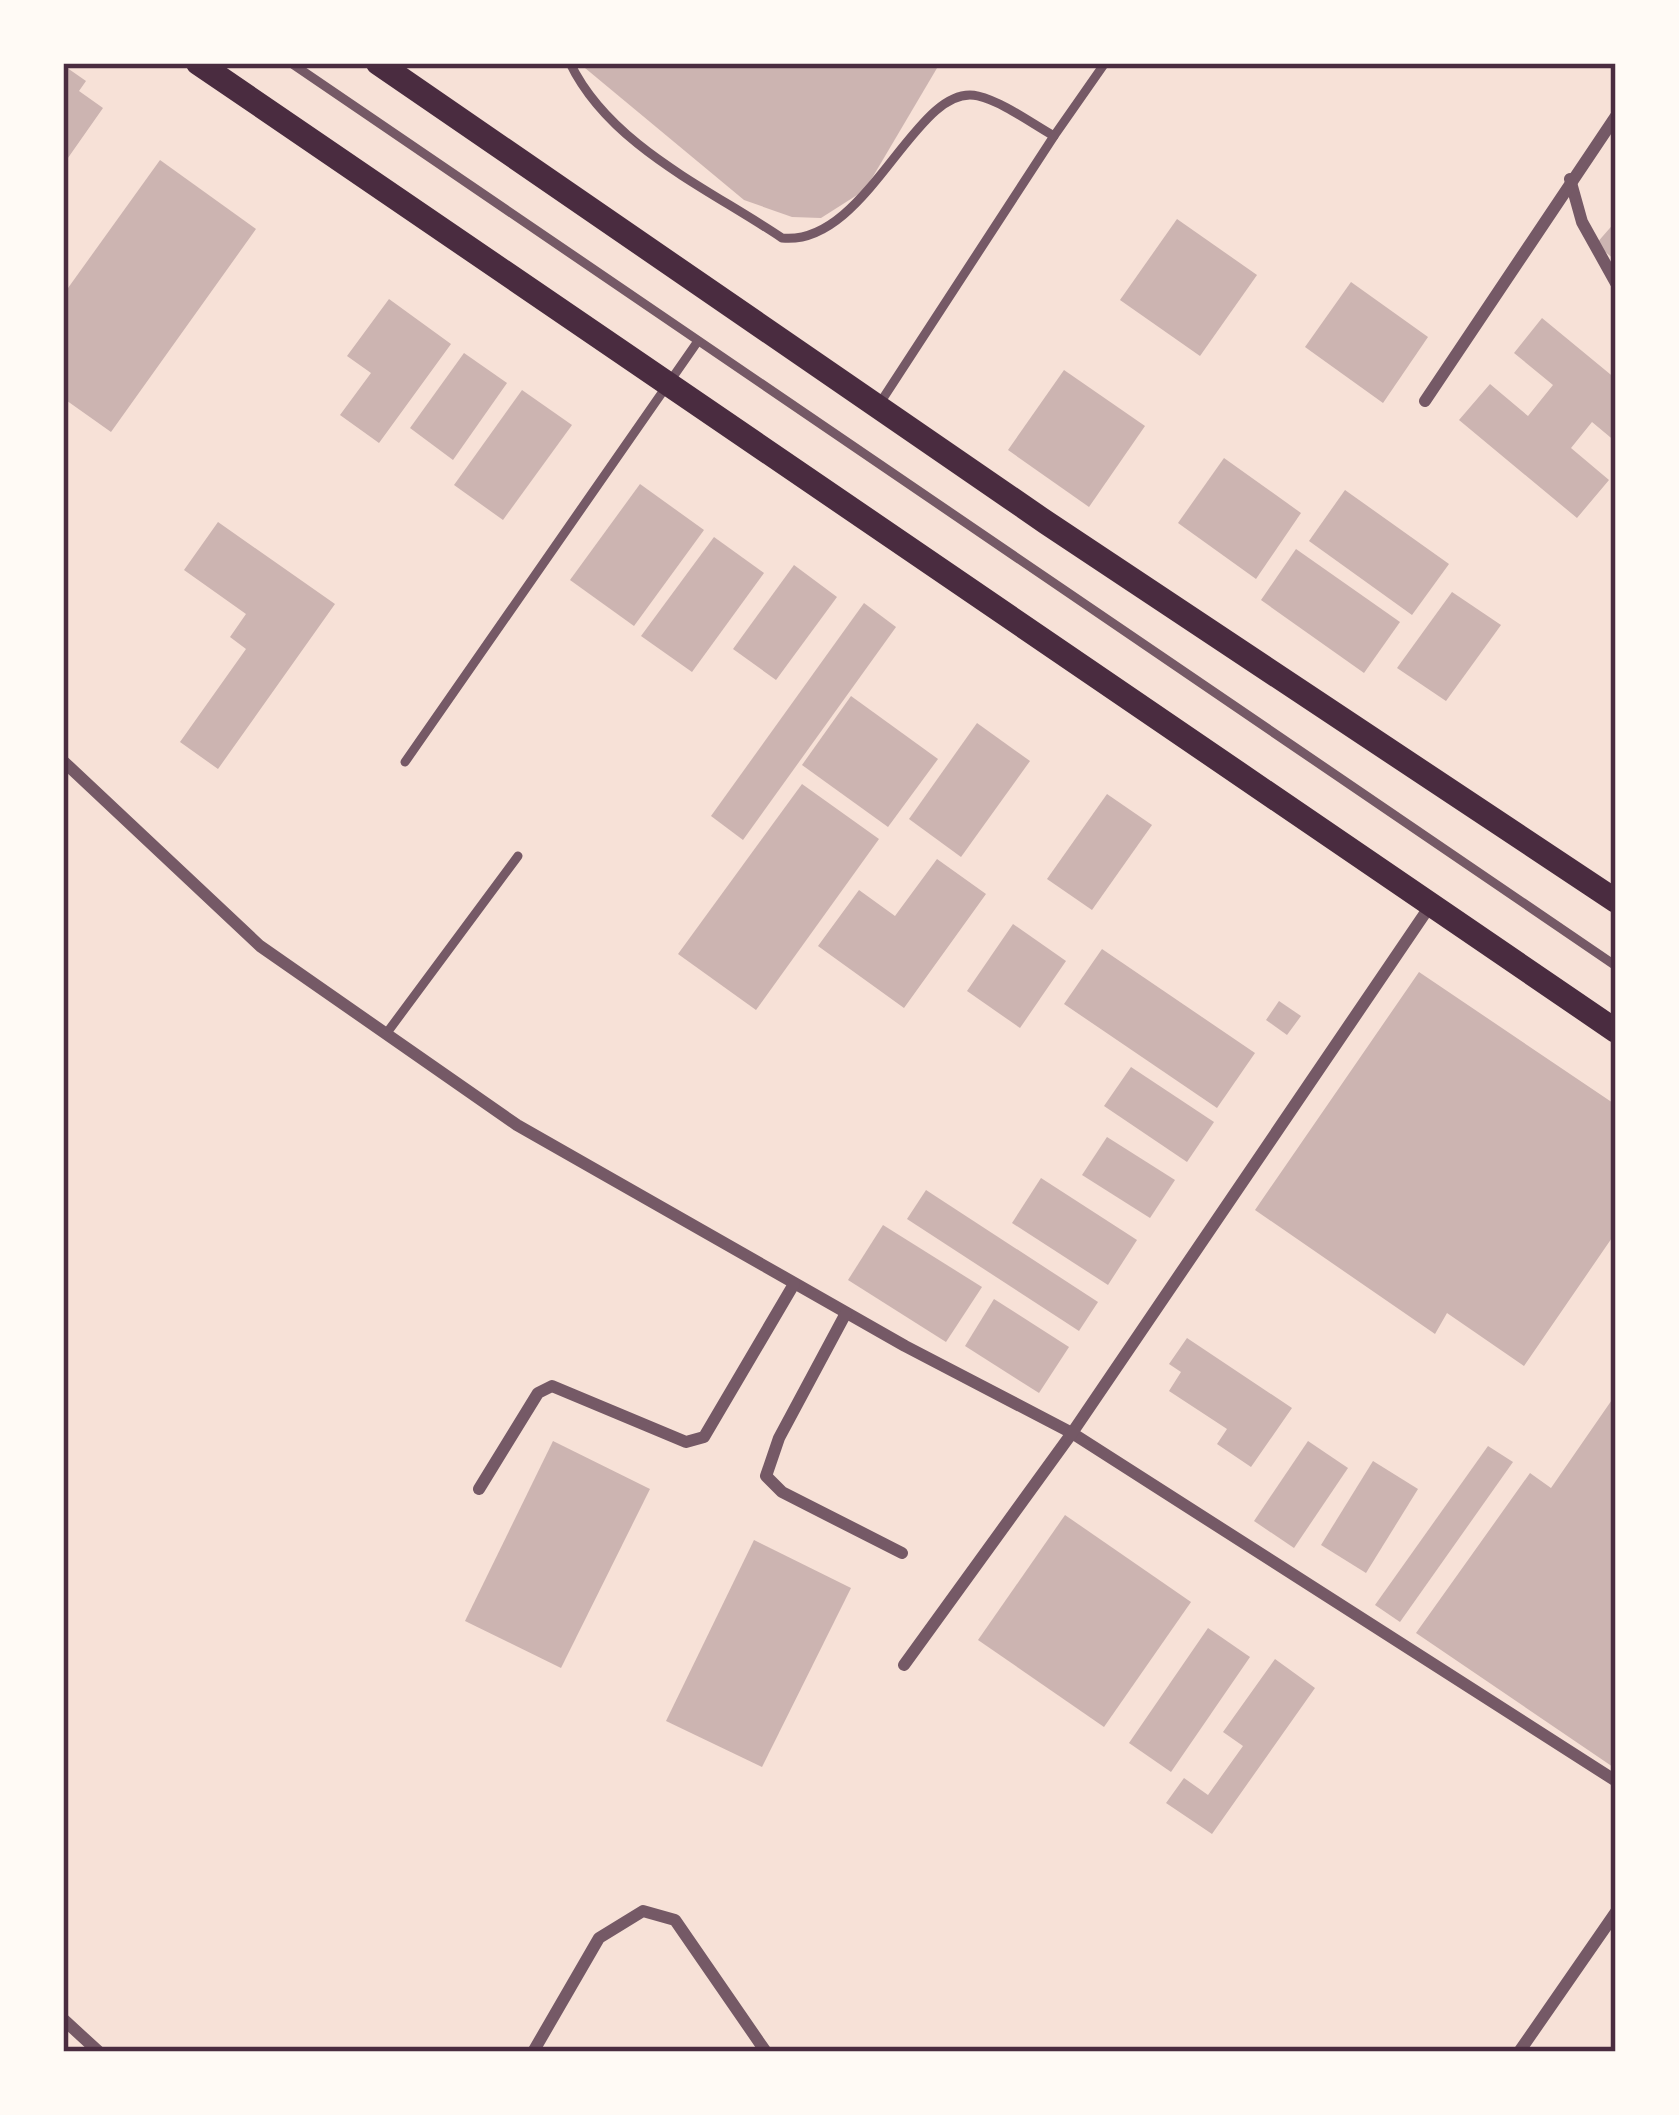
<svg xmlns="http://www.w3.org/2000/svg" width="1679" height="2115" font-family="'Titillium Web',sans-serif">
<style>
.building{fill:#ccb4b1}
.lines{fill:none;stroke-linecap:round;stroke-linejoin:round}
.service{stroke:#755966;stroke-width:9}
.minor{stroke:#755966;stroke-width:12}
.secondary{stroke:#4a2c40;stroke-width:24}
.neatline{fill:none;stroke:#4a2c40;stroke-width:4.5}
</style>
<rect width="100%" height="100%" fill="#f7e1d7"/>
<g class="building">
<path d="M 579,63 L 940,63 L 865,190 L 821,218 L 792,217 L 744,200 Z"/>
<path d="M 63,65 L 86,81 L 79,91 L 103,108 L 63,165 Z"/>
<path d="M 160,160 L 256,229 L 111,432 L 63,398 L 63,295 Z"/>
<path d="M 1177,219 L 1257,275 L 1200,356 L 1120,300 Z"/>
<path d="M 1616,221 L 1616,261 L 1596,244 Z"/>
<path d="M 1351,282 L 1428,337 L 1383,403 L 1305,347 Z"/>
<path d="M 389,299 L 451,344 L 379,443 L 340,415 L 371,373 L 347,356 Z"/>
<path d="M 1542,318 L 1616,379 L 1616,442 L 1592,422 L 1571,448 L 1609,480 L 1577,518 L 1459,420 L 1490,384 L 1528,416 L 1553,385 L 1514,353 Z"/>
<path d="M 464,353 L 507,383 L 453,460 L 410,428 Z"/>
<path d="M 1064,370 L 1145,426 L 1089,507 L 1008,450 Z"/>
<path d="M 522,390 L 572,425 L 503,520 L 454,485 Z"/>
<path d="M 1224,458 L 1301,513 L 1256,579 L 1178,523 Z"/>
<path d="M 640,484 L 704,530 L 634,626 L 570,580 Z"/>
<path d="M 1345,490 L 1449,564 L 1412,615 L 1309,541 Z"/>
<path d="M 218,522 L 335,604 L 218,769 L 180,742 L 246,649 L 230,637 L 246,614 L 184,570 Z"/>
<path d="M 714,537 L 764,573 L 692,672 L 641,636 Z"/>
<path d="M 1296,549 L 1400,622 L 1364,673 L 1261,600 Z"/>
<path d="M 794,565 L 837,597 L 776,680 L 733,649 Z"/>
<path d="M 1452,592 L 1501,625 L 1446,701 L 1397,668 Z"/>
<path d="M 864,603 L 896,627 L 743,840 L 711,816 Z"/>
<path d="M 851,696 L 938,759 L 888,827 L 802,765 Z"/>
<path d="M 977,723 L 1030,761 L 961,857 L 909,819 Z"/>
<path d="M 802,784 L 879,839 L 756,1010 L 678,954 Z"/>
<path d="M 1107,794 L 1152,825 L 1092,910 L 1047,879 Z"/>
<path d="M 937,859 L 986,894 L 904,1008 L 818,946 L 859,890 L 895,916 Z"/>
<path d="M 1013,924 L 1066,961 L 1020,1028 L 967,991 Z"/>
<path d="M 1102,949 L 1255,1053 L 1217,1108 L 1064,1004 Z"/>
<path d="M 1419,972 L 1616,1105 L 1616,1232 L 1524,1366 L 1447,1313 L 1435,1334 L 1255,1210 Z"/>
<path d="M 1279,1001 L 1301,1016 L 1287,1035 L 1266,1020 Z"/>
<path d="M 1131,1067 L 1214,1122 L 1187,1162 L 1104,1106 Z"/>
<path d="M 1107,1137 L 1175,1180 L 1150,1218 L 1082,1175 Z"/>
<path d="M 1041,1178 L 1137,1240 L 1108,1285 L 1012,1223 Z"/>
<path d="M 926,1190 L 1098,1302 L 1079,1331 L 907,1219 Z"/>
<path d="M 883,1225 L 982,1287 L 946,1342 L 848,1280 Z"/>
<path d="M 994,1299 L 1069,1347 L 1039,1393 L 965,1346 Z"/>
<path d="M 1187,1338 L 1292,1408 L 1251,1467 L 1217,1444 L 1227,1429 L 1169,1391 L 1181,1372 L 1169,1364 Z"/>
<path d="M 1616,1394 L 1616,1769 L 1416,1633 L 1530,1473 L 1551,1488 Z"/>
<path d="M 553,1441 L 650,1489 L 561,1668 L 465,1621 Z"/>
<path d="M 1308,1441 L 1348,1468 L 1294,1548 L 1254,1521 Z"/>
<path d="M 1488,1446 L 1513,1462 L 1400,1622 L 1375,1605 Z"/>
<path d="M 1373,1461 L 1418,1489 L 1366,1573 L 1321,1545 Z"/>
<path d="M 1065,1515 L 1191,1602 L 1104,1727 L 978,1640 Z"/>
<path d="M 754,1540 L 851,1588 L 762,1767 L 666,1721 Z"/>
<path d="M 1208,1628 L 1250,1657 L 1171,1772 L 1129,1743 Z"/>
<path d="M 1275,1659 L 1315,1688 L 1212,1834 L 1166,1803 L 1184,1778 L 1208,1795 L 1243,1746 L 1223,1732 Z"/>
</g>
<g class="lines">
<g class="service">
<path d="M 291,63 L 1616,966"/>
<path d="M 570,63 C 610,146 708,188 782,238 C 868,247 916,80 978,96 C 1003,102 1031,123 1054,136 L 1105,63"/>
<path d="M 880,403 L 1054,136"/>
<path d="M 405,762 L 698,341"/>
<path d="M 386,1034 L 518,856"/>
</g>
<g class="minor">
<path d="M 1570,179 L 1582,222 L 1616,283"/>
<path d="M 1425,401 L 1616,116"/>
<path d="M 63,761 L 260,946 L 517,1125 L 905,1346 L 1072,1433 L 1616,1781"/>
<path d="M 846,1313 L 779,1438 L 766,1476 L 782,1492 L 902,1553"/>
<path d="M 479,1489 L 538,1393 L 552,1386 L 686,1442 L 704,1437 L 794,1284"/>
<path d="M 904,1665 L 1072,1433 L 1432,903"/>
<path d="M 63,2019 L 99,2052"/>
<path d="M 533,2052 L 599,1938 L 643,1911 L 675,1920 L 766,2052"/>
<path d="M 1519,2052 L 1616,1912"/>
</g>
<g class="secondary">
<path d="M 198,63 L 1616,1031"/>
<path d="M 378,63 L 1047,523 L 1616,901"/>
</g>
</g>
<rect width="1679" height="2115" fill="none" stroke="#fffaf5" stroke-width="132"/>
<rect x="66" y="66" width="1547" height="1983" class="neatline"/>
</svg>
